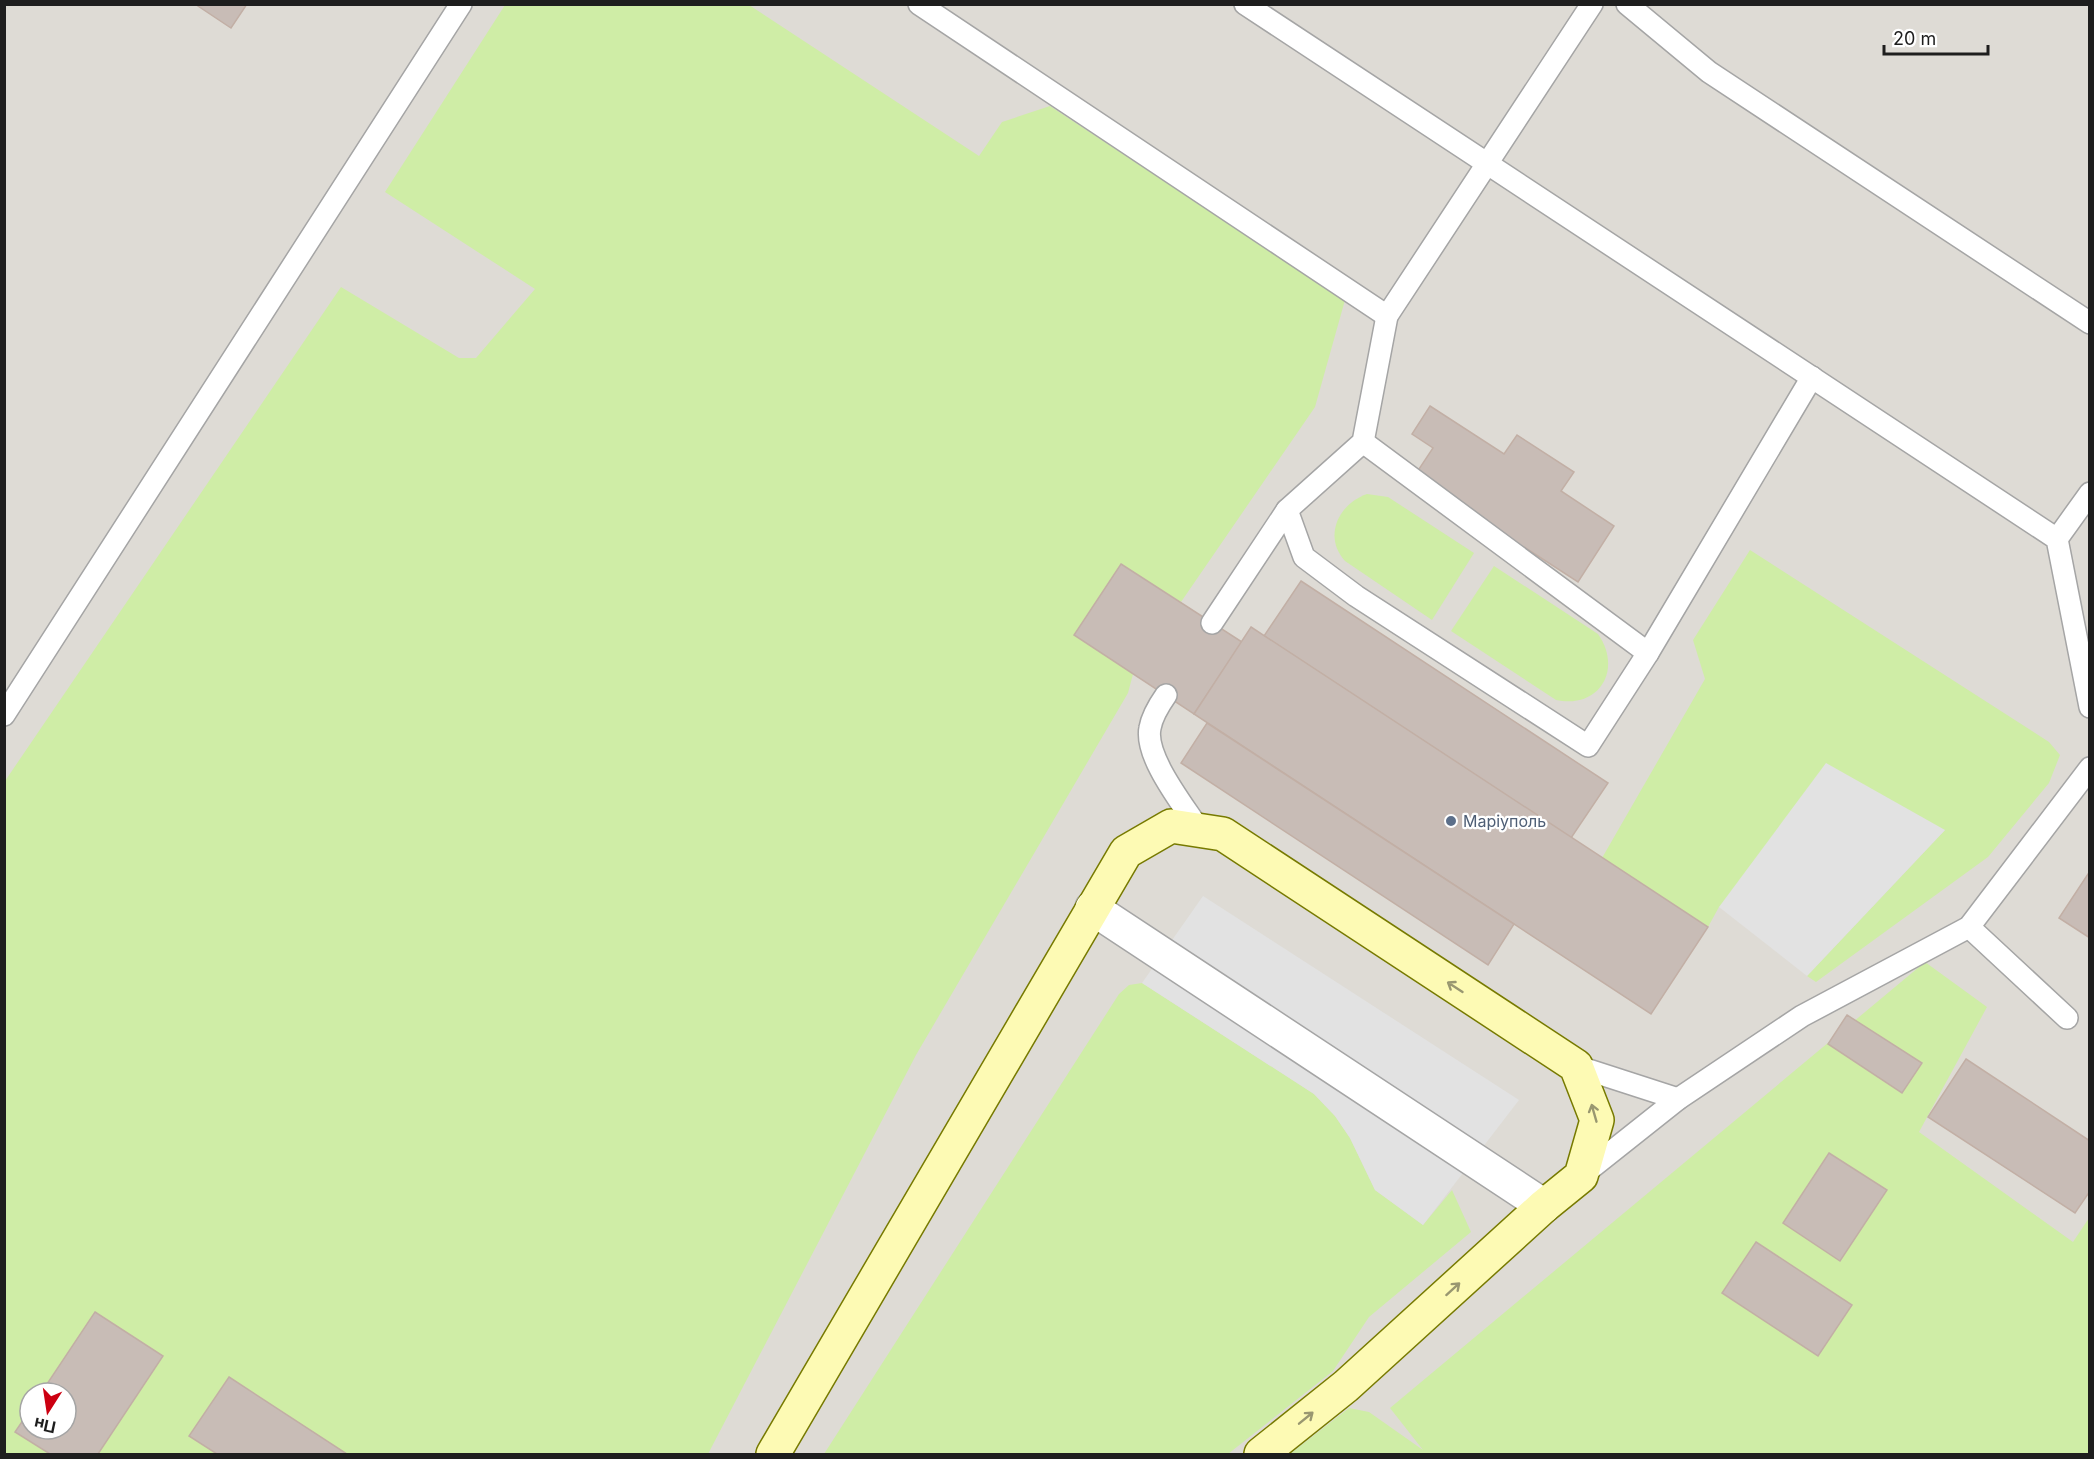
<svg xmlns="http://www.w3.org/2000/svg" width="2094" height="1459" font-family="Inter,sans-serif">
<style>
.airport{fill:#dedbd5;fill-rule:evenodd}
.grass{fill:#cfeda6;fill-rule:evenodd}
.parking{fill:#e2e2e2}
.building{fill:#c8bcb6;stroke:#c2afa5;stroke-width:1.5}
.lines{fill:none;stroke-linecap:round;stroke-linejoin:round}
.service-casing{stroke:#a5a5a5;stroke-width:24}
.minor-casing{stroke:#a5a5a5;stroke-width:36}
.secondary-casing{stroke:#777a00;stroke-width:36}
.service{stroke:#fff;stroke-width:21}
.minor{stroke:#fff;stroke-width:33}
.secondary{stroke:#fdfab4;stroke-width:33}
.oneway{stroke:#999770}
.service-dot{fill:#5c6f8a;stroke:#fff;stroke-width:2}
.labels{text-anchor:middle;dominant-baseline:central;stroke-width:4.5;stroke-linejoin:round;paint-order:stroke}
.service-label{font-size:16px;fill:#4e5e75;stroke:#fff;text-anchor:start}
</style>
<rect width="100%" height="100%" fill="#f0ebe3"/>
<path class="airport" d="M 5,5 L 2089,5 L 2089,1454 L 5,1454 ZM 30,1393 L 66,1393 L 66,1429 L 30,1429 Z"/>
<g class="grass">
<path d="M 505,5 L 749,5 L 979,156 L 1002,122 L 1050,106 L 1345,300 L 1315,407 L 1181,602 L 1121,564 L 1074,635 L 1133,674 L 1128,693 L 916,1055 L 708,1454 L 5,1454 L 5,781 L 341,287 L 459,358 L 476,358 L 535,289 L 385,192 ZM 30,1393 L 66,1393 L 66,1429 L 30,1429 Z"/>
<path d="M 1367,494 L 1388,497 L 1474,553 L 1432,620 L 1345,561 C 1323,537 1338,504 1367,494 Z"/>
<path d="M 1750,550 L 2049,742 L 2060,755 L 2049,783 L 1988,857 L 1816,982 L 1807,976 L 1945,830 L 1719,907 L 1708,927 L 1602,858 L 1705,679 L 1693,640 Z"/>
<path d="M 1494,566 L 1598,634 C 1623,670 1599,709 1556,700 L 1451,631 Z"/>
<path d="M 1925,962 L 1987,1007 L 1919,1132 L 2073,1242 L 2089,1218 L 2089,1454 L 1290,1454 L 1349,1408 L 1369,1412 L 1423,1450 L 1390,1408 Z"/>
<path d="M 1142,983 L 1314,1094 L 1335,1116 L 1350,1138 L 1375,1190 L 1423,1225 L 1452,1190 L 1471,1232 L 1369,1317 L 1333,1371 L 1228,1454 L 824,1454 L 1119,994 L 1129,985 Z"/>
</g>
<g class="parking">
<path d="M 1826,763 L 1945,830 L 1807,976 L 1719,907 Z"/>
<path d="M 1203,896 L 1519,1100 L 1423,1225 L 1375,1190 L 1350,1138 L 1335,1116 L 1314,1094 L 1142,983 Z"/>
</g>
<g class="building">
<path d="M 195,4 L 247,4 L 231,28 Z"/>
<path d="M 1430,406 L 1504,454 L 1517,435 L 1574,472 L 1561,491 L 1614,526 L 1578,582 L 1524,547 L 1514,562 L 1415,475 L 1433,448 L 1412,434 Z"/>
<path d="M 1121,564 L 1242,642 L 1194,714 L 1074,635 Z"/>
<path d="M 1301,581 L 1608,783 L 1571,838 L 1264,636 Z"/>
<path d="M 1251,627 L 1708,927 L 1651,1014 L 1194,714 Z"/>
<path d="M 1207,723 L 1514,924 L 1488,965 L 1181,763 Z"/>
<path d="M 2090,871 L 2090,938 L 2059,918 Z"/>
<path d="M 1847,1015 L 1922,1063 L 1902,1093 L 1828,1044 Z"/>
<path d="M 1966,1059 L 2090,1141 L 2090,1191 L 2075,1213 L 1928,1117 Z"/>
<path d="M 1829,1153 L 1887,1190 L 1840,1261 L 1783,1223 Z"/>
<path d="M 1756,1242 L 1852,1305 L 1818,1356 L 1722,1293 Z"/>
<path d="M 95,1312 L 163,1356 L 98,1454 L 50,1454 L 15,1432 L 30,1410 L 30,1429 L 66,1429 L 66,1393 L 41,1393 Z"/>
<path d="M 229,1377 L 347,1454 L 217,1454 L 189,1436 Z"/>
</g>
<g class="lines">
<g class="service-casing">
<g id="service">
<path d="M 919,4 L 1387,316"/>
<path d="M 1245,4 L 2057,539 L 2090,707"/>
<path d="M 1627,4 L 1709,72 L 2090,323"/>
<path d="M 1363,442 L 1648,653"/>
<path d="M 1287,510 L 1304,557 L 1356,596 L 1588,746 L 1648,653 L 1812,377"/>
<path d="M 2057,539 L 2090,493"/>
<path d="M 1212,623 L 1287,510 L 1363,442 L 1387,316 L 1592,4"/>
<path d="M 1166,695 C 1159,705 1152,716 1150,728 C 1144,757 1185,807 1200,831"/>
<path d="M 4,715 L 461,4"/>
<path d="M 1969,927 L 2067,1018"/>
<path d="M 1576,1066 L 1678,1099"/>
<path d="M 1581,1176 L 1678,1099 L 1802,1016 L 1969,927 L 2090,768"/>
</g>
</g>
<g class="minor-casing">
<path id="minor" d="M 1092,908 L 1544,1206"/>
</g>
<g class="secondary-casing">
<path id="secondary" d="M 773,1454 L 1126,852 L 1171,826 L 1223,834 L 1576,1066 L 1597,1120 L 1581,1176 L 1544,1206 L 1346,1386 L 1261,1454"/>
</g>
<use href="#service" class="service"/>
<use href="#minor" class="minor"/>
<use href="#secondary" class="secondary"/>
</g>
<defs><path id="oneway-shaft" d="M-6 0H5M1.5-3L5.5 0L1.5 3" fill="none" stroke-width="1.6" stroke-linecap="round" stroke-linejoin="round" transform="scale(1.5)"/></defs>
<g class="oneway">
<use href="#oneway-shaft" transform="translate(1455 987) rotate(-147)"/>
<use href="#oneway-shaft" transform="translate(1594 1113) rotate(-106)"/>
<use href="#oneway-shaft" transform="translate(1453 1289) rotate(-42)"/>
<use href="#oneway-shaft" transform="translate(1306 1418) rotate(-39)"/>
</g>
<circle class="service-dot" cx="1451" cy="821" r="6"/>
<g class="labels">
<g class="service-label">
<text x="1463" y="821">Маріуполь</text>
</g>
</g>
<rect width="2094" height="1459" fill="none" stroke="#1e1e1e" stroke-width="12"/>
<g transform="translate(48 1411) rotate(192)"><circle r="28" fill="#ffffff" stroke="#a5a5a5" stroke-width="1.5"/>
<path d="M0-4.5L10 22L0 15L-10 22Z" fill="#cc0011"/>
<text y="-9" font-size="16" font-weight="bold" text-anchor="middle" fill="#1e1e1e">Пн</text>
</g>
<path d="M1884 45v9h104v-9" fill="none" stroke="#1e1e1e" stroke-width="3"/>
<text x="1893" y="45" font-size="18" fill="#1e1e1e" stroke="#ffffff" stroke-width="4.5" paint-order="stroke">20 m</text>
</svg>
